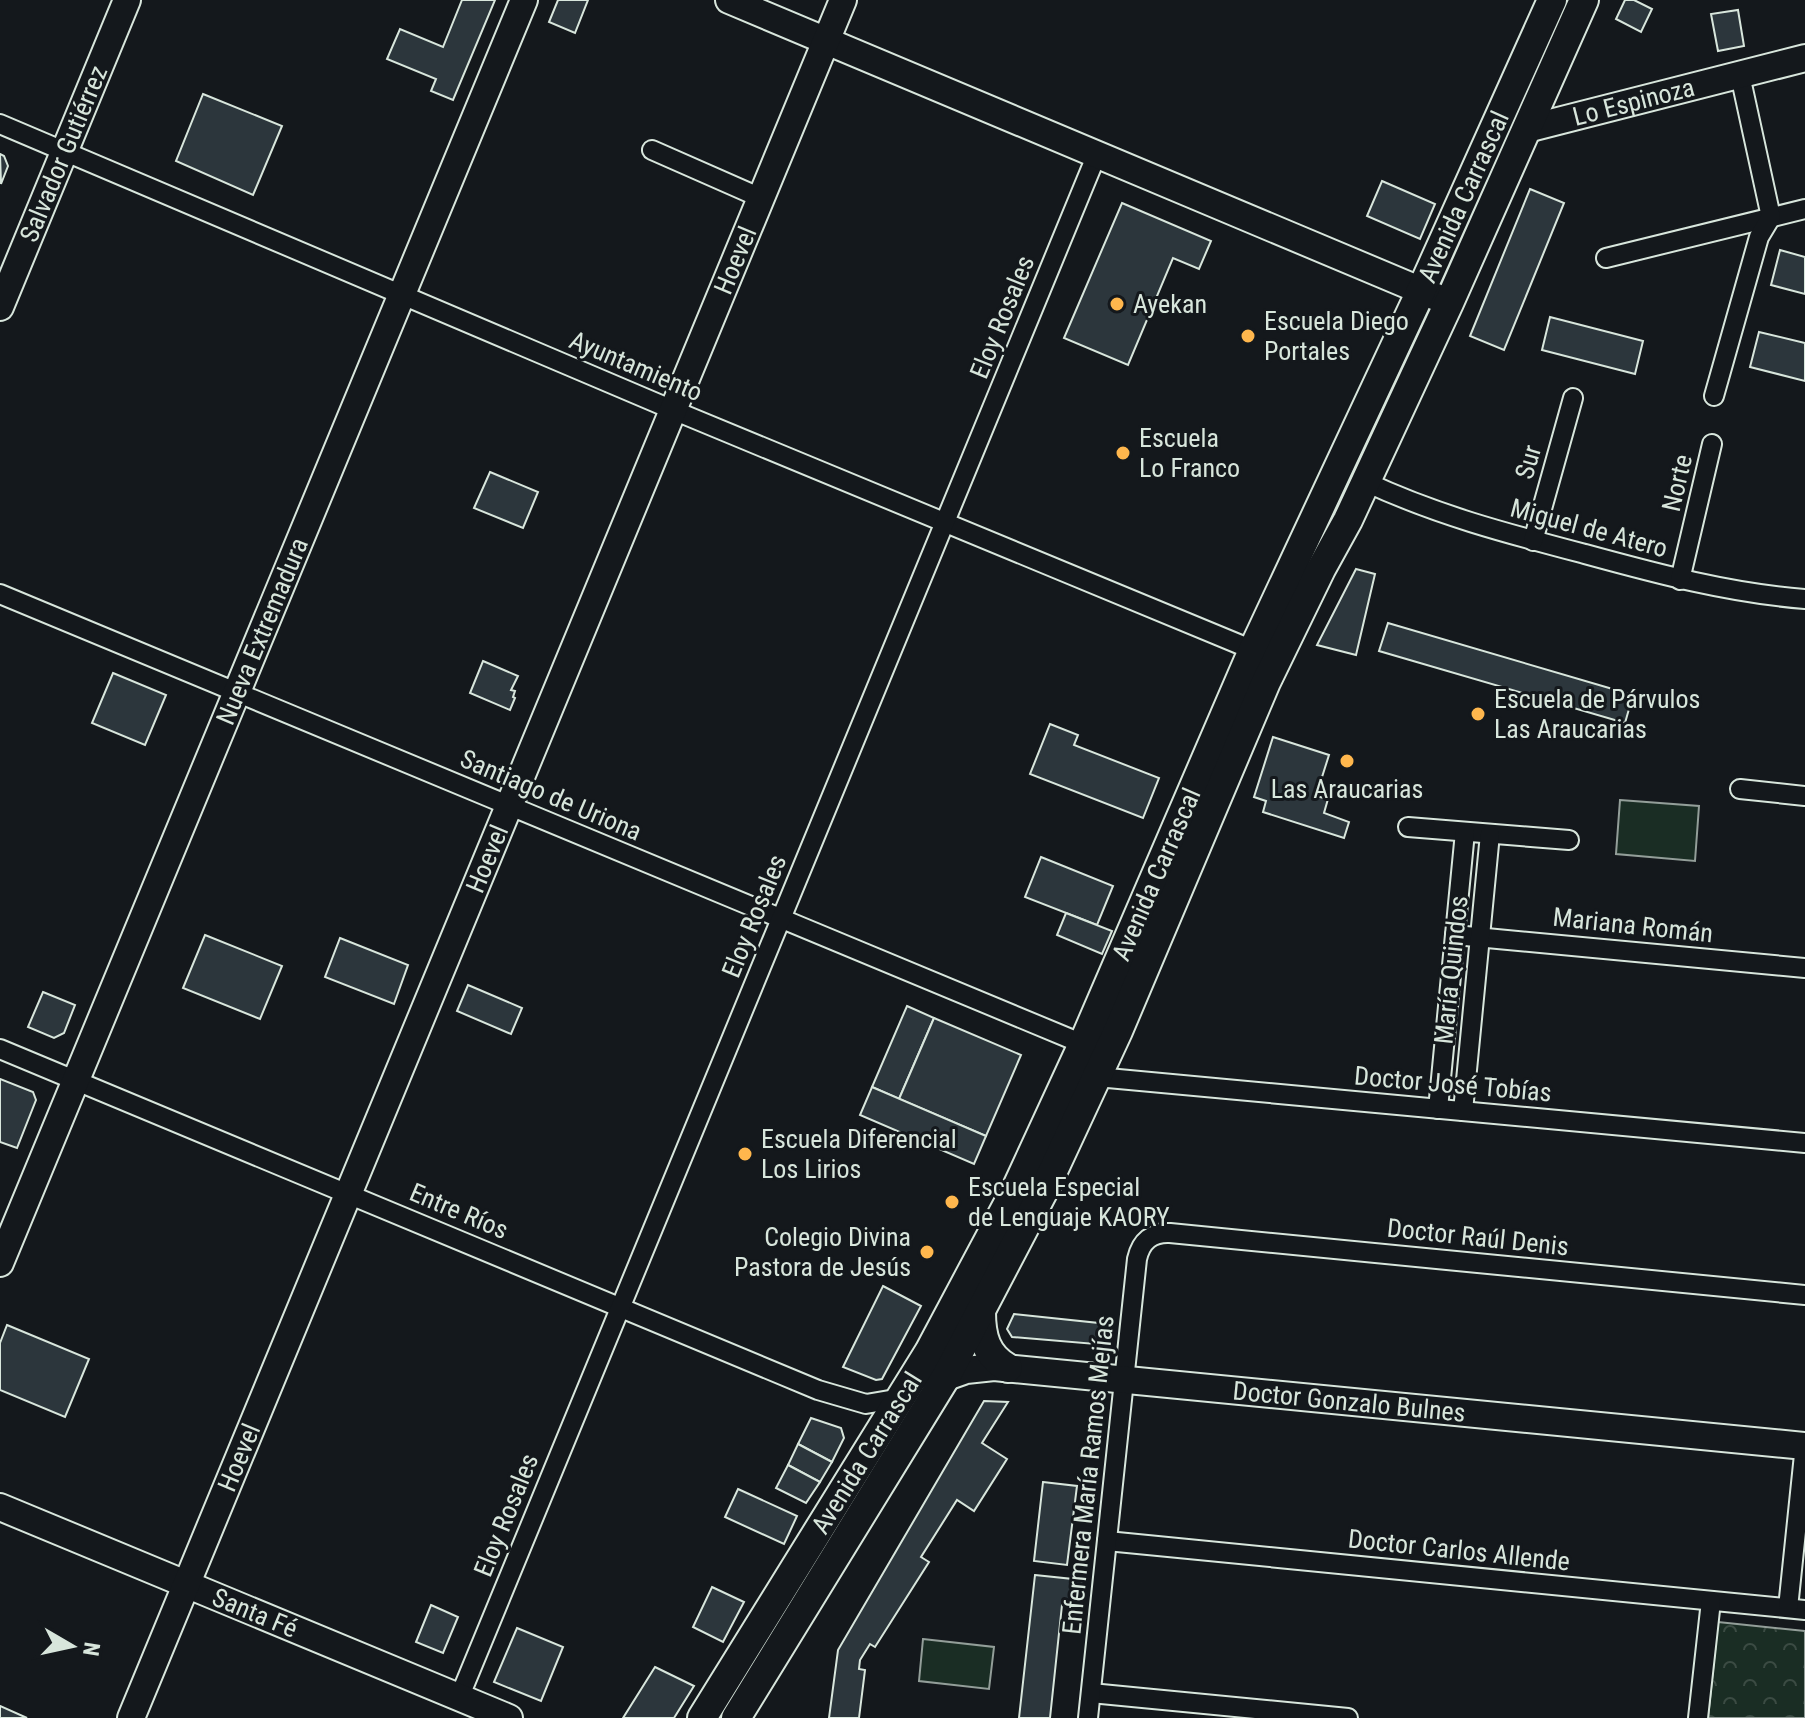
<svg xmlns="http://www.w3.org/2000/svg" width="1805" height="1718" font-family="'Roboto Condensed',sans-serif">
<style>
.forest{fill:url(#forest-crowns);stroke:#939e99;stroke-width:2}
.garden{fill:#1a2d24;stroke:#939e99;stroke-width:2}
.building{fill:#2c363c;stroke:#d8e6dc;stroke-width:2}
.lines{fill:none;stroke-linecap:round;stroke-linejoin:round}
.street-casing{stroke:#d8e6dc;stroke-width:22}
.secondary-casing{stroke:#d8e6dc;stroke-width:30}
.primary-casing{stroke:#d8e6dc;stroke-width:32}
.street{stroke:#14181c;stroke-width:18}
.secondary{stroke:#14181c;stroke-width:26}
.primary{stroke:#14181c;stroke-width:28}
.poi-dot{fill:#ffb74d;stroke:#14181c;stroke-width:3}
.labels{text-anchor:middle;dominant-baseline:central;stroke-width:6;stroke-linejoin:round;paint-order:stroke}
.street-label{font-size:26px;fill:#d8e6dc;stroke:#14181c}
.poi-label{font-size:26px;fill:#d8e6dc;stroke:#14181c;text-anchor:start}
</style>
<defs>
<pattern id="forest-crowns" width="20" height="18" patternUnits="userSpaceOnUse" patternTransform="scale(2)"><rect width="20" height="18" fill="#1a2d24"/><path d="M2 6a3 3 0 1 1 6 0M12 15a3 3 0 1 1 6 0" fill="none" stroke="#3b4b43"/></pattern>
</defs>
<rect width="100%" height="100%" fill="#14181c"/>
<path class="forest" d="M 1718,1622 L 1805,1631 L 1805,1718 L 1708,1718 Z"/>
<g class="garden">
<path d="M 1620,800 L 1699,806 L 1695,861 L 1616,854 Z"/>
<path d="M 923,1639 L 994,1647 L 989,1689 L 919,1681 Z"/>
</g>
<g class="building">
<path d="M 462,0 L 495,0 L 453,100 L 431,91 L 436,79 L 387,59 L 400,29 L 443,47 Z"/>
<path d="M 558,0 L 588,0 L 575,33 L 549,22 Z"/>
<path d="M 1625,0 L 1634,0 L 1652,9 L 1641,32 L 1616,19 Z"/>
<path d="M 1738,10 L 1744,46 L 1718,51 L 1711,14 Z"/>
<path d="M 203,94 L 282,126 L 253,195 L 176,161 Z"/>
<path d="M 0,154 L 4,156 L 8,166 L 1,184 Z"/>
<path d="M 1382,181 L 1435,204 L 1420,239 L 1367,216 Z"/>
<path d="M 1530,189 L 1564,203 L 1504,350 L 1470,336 Z"/>
<path d="M 1122,203 L 1211,241 L 1199,269 L 1173,258 L 1128,365 L 1064,338 Z"/>
<path d="M 1780,250 L 1805,257 L 1805,294 L 1771,285 Z"/>
<path d="M 1550,317 L 1643,341 L 1635,374 L 1542,350 Z"/>
<path d="M 1759,332 L 1805,343 L 1805,381 L 1750,367 Z"/>
<path d="M 490,472 L 538,492 L 523,528 L 474,508 Z"/>
<path d="M 1356,569 L 1375,574 L 1356,655 L 1317,645 Z"/>
<path d="M 1388,623 L 1633,695 L 1625,723 L 1379,651 Z"/>
<path d="M 483,661 L 518,676 L 511,690 L 515,691 L 513,697 L 515,698 L 510,710 L 470,693 Z"/>
<path d="M 113,673 L 166,695 L 145,745 L 92,723 Z"/>
<path d="M 1050,724 L 1078,735 L 1074,745 L 1159,778 L 1143,818 L 1030,774 Z"/>
<path d="M 1273,737 L 1329,755 L 1316,796 L 1328,799 L 1324,813 L 1349,822 L 1344,838 L 1263,812 L 1266,801 L 1254,797 Z"/>
<path d="M 1041,857 L 1113,886 L 1097,925 L 1025,897 Z"/>
<path d="M 1066,913 L 1112,931 L 1102,954 L 1057,935 Z"/>
<path d="M 205,935 L 282,966 L 260,1019 L 183,988 Z"/>
<path d="M 340,938 L 408,965 L 394,1004 L 325,977 Z"/>
<path d="M 468,985 L 522,1008 L 511,1034 L 457,1011 Z"/>
<path d="M 43,992 L 75,1005 L 64,1033 L 54,1038 L 28,1027 Z"/>
<path d="M 907,1006 L 934,1018 L 899,1099 L 872,1087 Z"/>
<path d="M 934,1018 L 1021,1055 L 986,1136 L 899,1099 Z"/>
<path d="M 0,1079 L 33,1092 L 36,1100 L 17,1148 L 0,1142 Z"/>
<path d="M 872,1087 L 986,1136 L 974,1164 L 860,1115 Z"/>
<path d="M 883,1286 L 921,1306 L 882,1379 L 876,1380 L 843,1367 Z"/>
<path d="M 1014,1314 L 1108,1324 L 1107,1345 L 1012,1337 L 1007,1329 Z"/>
<path d="M 7,1325 L 89,1359 L 65,1417 L 0,1390 L 0,1343 Z"/>
<path d="M 984,1401 L 1008,1402 L 982,1443 L 1007,1459 L 974,1511 L 957,1500 L 921,1557 L 929,1562 L 875,1647 L 870,1644 L 860,1660 L 859,1669 L 865,1670 L 859,1718 L 829,1718 L 838,1650 Z"/>
<path d="M 811,1418 L 841,1428 L 844,1438 L 832,1462 L 798,1444 Z"/>
<path d="M 798,1444 L 832,1462 L 820,1482 L 788,1465 Z"/>
<path d="M 788,1465 L 820,1482 L 806,1503 L 776,1488 Z"/>
<path d="M 1043,1482 L 1077,1486 L 1067,1565 L 1034,1561 Z"/>
<path d="M 738,1489 L 797,1516 L 784,1544 L 725,1517 Z"/>
<path d="M 1035,1575 L 1082,1580 L 1079,1606 L 1062,1605 L 1050,1718 L 1019,1718 Z"/>
<path d="M 712,1587 L 744,1602 L 723,1642 L 693,1627 Z"/>
<path d="M 431,1605 L 458,1617 L 443,1653 L 416,1642 Z"/>
<path d="M 517,1628 L 563,1647 L 541,1701 L 494,1682 Z"/>
<path d="M 655,1667 L 694,1686 L 674,1718 L 623,1718 Z"/>
<path d="M 0,1706 L 27,1718 L 0,1718 Z"/>
</g>
<g class="lines">
<g class="street-casing">
<g id="street">
<path d="M 0,124 L 673,410 L 1253,650"/>
<path d="M 652,150 L 761,198"/>
<path d="M 1606,258 L 1805,209"/>
<path d="M 1714,396 L 1759,237 L 1771,217 L 1740,75"/>
<path d="M 1366,482 C 1436,515 1509,534 1585,554 C 1658,574 1729,593 1805,599"/>
<path d="M 1533,541 L 1573,398"/>
<path d="M 1680,580 L 1712,444"/>
<path d="M 0,594 L 1083,1044"/>
<path d="M 1740,789 L 1805,796"/>
<path d="M 1408,827 L 1569,840"/>
<path d="M 1455,935 L 1805,968"/>
<path d="M 0,1049 L 818,1390 L 866,1404 L 901,1398"/>
<path d="M 1097,1077 L 1805,1143"/>
<path d="M 1438,1109 L 1465,832"/>
<path d="M 1463,1111 L 1490,834"/>
<path d="M 1107,1541 L 1805,1610"/>
<path d="M 1788,1608 L 1805,1445"/>
<path d="M 1091,1693 L 1348,1718"/>
<path d="M 459,1698 L 1097,154"/>
<path d="M 1088,1718 L 1137,1259 C 1141,1241 1152,1232 1170,1233 L 1805,1295"/>
<path d="M 1698,1718 L 1711,1601"/>
</g>
</g>
<g class="secondary-casing">
<g id="secondary">
<path d="M 729,0 L 1441,299"/>
<path id="s1" d="M 1527,129 L 1805,58"/>
<path id="s2" d="M 0,307 L 127,0"/>
<path id="s3" d="M 0,1263 L 524,0"/>
<path id="s4" d="M 935,1381 L 966,1370 L 994,1367 L 1805,1446"/>
<path id="s5" d="M 0,1507 L 509,1718"/>
<path id="s6" d="M 131,1718 L 843,0"/>
</g>
</g>
<g class="primary-casing">
<g id="primary">
<path d="M 981,1312 C 981,1336 986,1356 1008,1368"/>
<path id="s7" d="M 702,1718 L 929,1352 L 1017,1187 L 1083,1044 L 1253,650 L 1421,291 L 1552,0"/>
<path d="M 736,1718 L 947,1375 L 1045,1188 L 1118,1031 L 1266,682 L 1321,569 L 1348,520 L 1449,303 L 1584,0"/>
</g>
</g>
<use href="#street" class="street"/>
<use href="#secondary" class="secondary"/>
<use href="#primary" class="primary"/>
</g>
<g class="poi-dot">
<circle cx="1117" cy="304" r="8"/>
<circle cx="1248" cy="336" r="8"/>
<circle cx="1123" cy="453" r="8"/>
<circle cx="1478" cy="714" r="8"/>
<circle cx="1347" cy="761" r="8"/>
<circle cx="745" cy="1154" r="8"/>
<circle cx="952" cy="1202" r="8"/>
<circle cx="927" cy="1252" r="8"/>
</g>
<g class="labels">
<g class="street-label">
<text stroke="none"><textPath href="#s1" startOffset="110">Lo Espinoza</textPath></text>
<text stroke="none"><textPath href="#s2" startOffset="166">Salvador Gutiérrez</textPath></text>
<text stroke="none"><textPath href="#s7" startOffset="1704">Avenida Carrascal</textPath></text>
<text stroke="none"><textPath href="#s6" startOffset="1578">Hoevel</textPath></text>
<text transform="translate(1002 317) rotate(-68)">Eloy Rosales</text>
<text transform="translate(636 366) rotate(23)">Ayuntamiento</text>
<text transform="translate(1528 462) rotate(-74)">Sur</text>
<text transform="translate(1677 483) rotate(-77)">Norte</text>
<text transform="translate(1589 528) rotate(15)">Miguel de Atero</text>
<text stroke="none"><textPath href="#s3" startOffset="684">Nueva Extremadura</textPath></text>
<text transform="translate(551 795) rotate(23)">Santiago de Uriona</text>
<text stroke="none"><textPath href="#s6" startOffset="930">Hoevel</textPath></text>
<text stroke="none"><textPath href="#s7" startOffset="960">Avenida Carrascal</textPath></text>
<text transform="translate(754 916) rotate(-68)">Eloy Rosales</text>
<text transform="translate(1633 925) rotate(6)">Mariana Román</text>
<text transform="translate(1451 970) rotate(-84)">María Quindos</text>
<text transform="translate(1453 1084) rotate(5)">Doctor José Tobías</text>
<text transform="translate(459 1211) rotate(23)">Entre Ríos</text>
<text transform="translate(1478 1237) rotate(6)">Doctor Raúl Denis</text>
<text stroke="none"><textPath href="#s4" startOffset="418">Doctor Gonzalo Bulnes</textPath></text>
<text stroke="none"><textPath href="#s7" startOffset="312">Avenida Carrascal</textPath></text>
<text stroke="none"><textPath href="#s6" startOffset="282">Hoevel</textPath></text>
<text transform="translate(1088 1475) rotate(-84)">Enfermera María Ramos Mejías</text>
<text transform="translate(506 1515) rotate(-68)">Eloy Rosales</text>
<text transform="translate(1459 1550) rotate(6)">Doctor Carlos Allende</text>
<text stroke="none"><textPath href="#s5" startOffset="276">Santa Fé</textPath></text>
</g>
<g class="poi-label">
<text x="1133" y="304">Ayekan</text>
<text x="1264" y="321">Escuela Diego<tspan x="1264" dy="30">Portales</tspan></text>
<text x="1139" y="438">Escuela<tspan x="1139" dy="30">Lo Franco</tspan></text>
<text x="1494" y="699">Escuela de Párvulos<tspan x="1494" dy="30">Las Araucarias</tspan></text>
<text x="1347" y="789" text-anchor="middle">Las Araucarias</text>
<text x="761" y="1139">Escuela Diferencial<tspan x="761" dy="30">Los Lirios</tspan></text>
<text x="968" y="1187">Escuela Especial<tspan x="968" dy="30">de Lenguaje KAORY</tspan></text>
<text x="911" y="1237" text-anchor="end">Colegio Divina<tspan x="911" dy="30">Pastora de Jesús</tspan></text>
</g>
</g>
<g transform="translate(72 1646) rotate(99)" stroke="#14181c" stroke-width="6" paint-order="stroke">
<path d="M0-6L14 30L0 20L-14 30Z" fill="#d8e6dc"/>
<text y="-12" font-size="22" font-weight="bold" text-anchor="middle" fill="#d8e6dc">N</text>
</g>
</svg>
